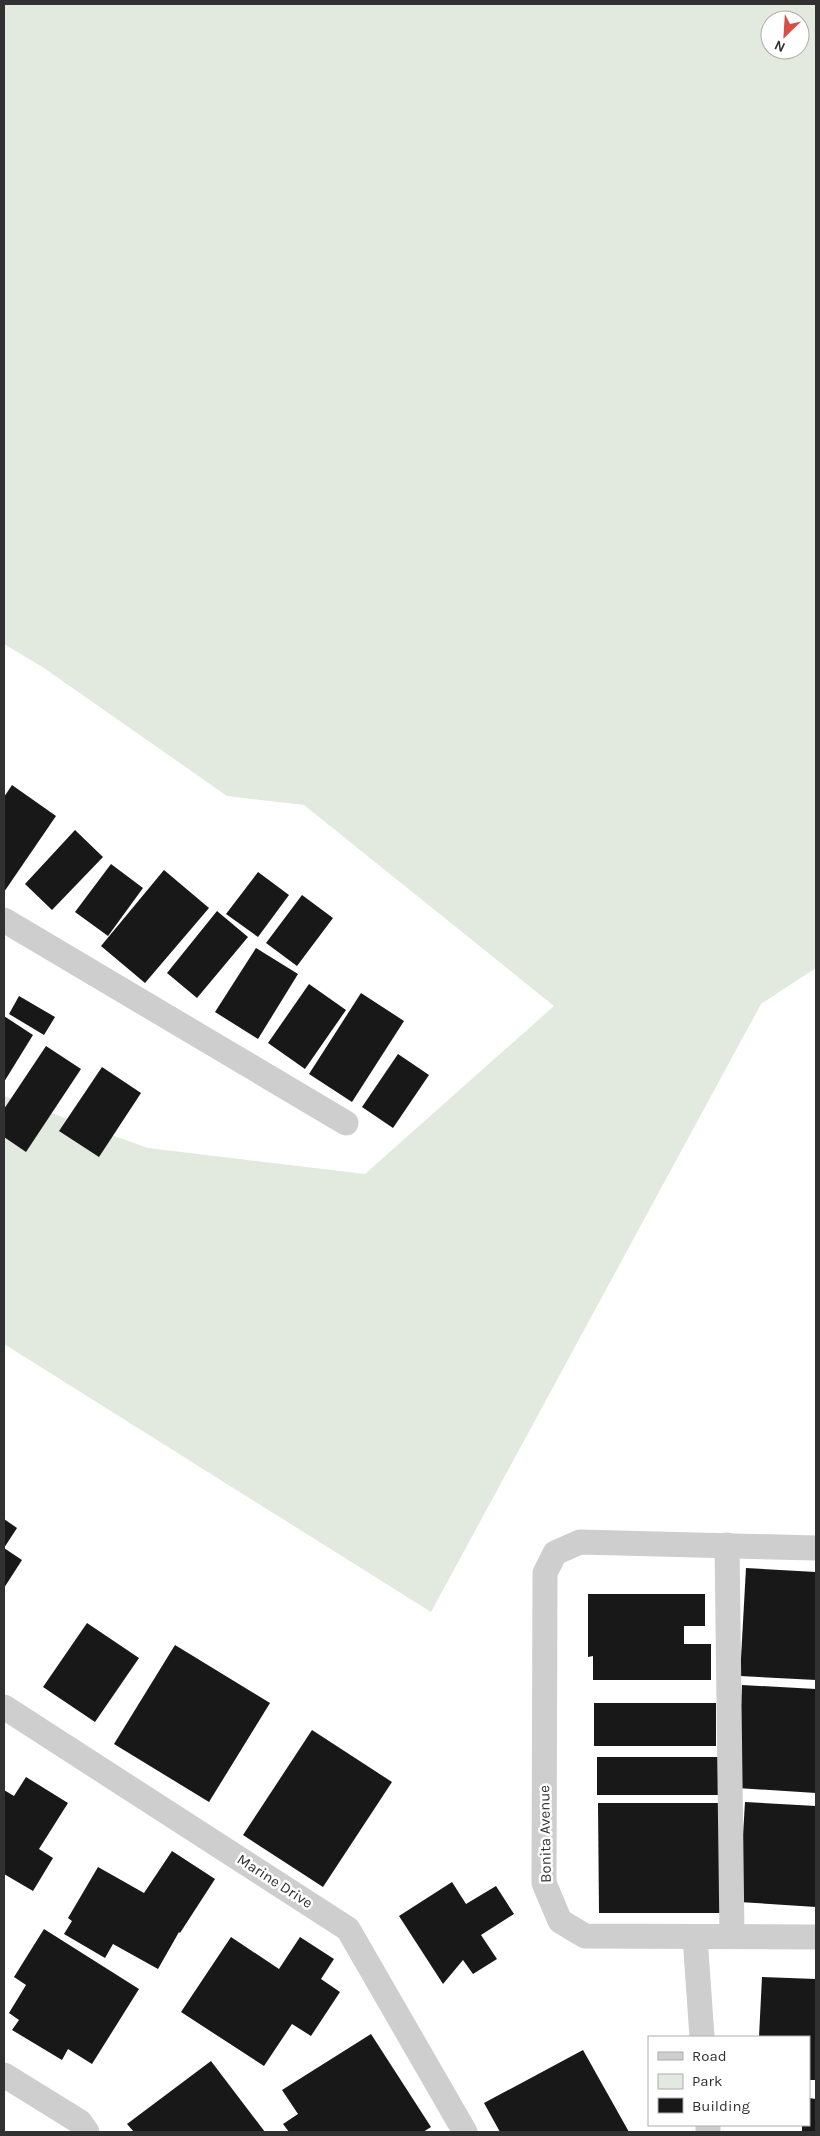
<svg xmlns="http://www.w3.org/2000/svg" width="820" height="2136" font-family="Karla,sans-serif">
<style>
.green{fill:#e2e9de;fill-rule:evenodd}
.building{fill:#181818}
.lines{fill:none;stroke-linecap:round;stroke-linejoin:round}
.street{stroke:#cecece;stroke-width:25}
.labels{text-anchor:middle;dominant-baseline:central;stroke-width:5;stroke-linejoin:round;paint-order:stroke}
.street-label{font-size:15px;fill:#313131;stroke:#fff}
</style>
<rect width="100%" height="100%" fill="#fff"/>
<path class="green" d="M 4,4 L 816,4 L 816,968 L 761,1004 L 431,1612 L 4,1344 L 4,1096 L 148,1148 L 365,1174 L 554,1006 L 304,805 L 227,796 L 44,668 L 4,644 ZM 770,20 L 800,20 L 800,50 L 770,50 Z"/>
<g class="building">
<path d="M 12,785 L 56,816 L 4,892 L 4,797 Z"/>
<path d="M 75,830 L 103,857 L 52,910 L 25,884 Z"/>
<path d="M 111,864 L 143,888 L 108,936 L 75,912 Z"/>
<path d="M 164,870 L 209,908 L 145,983 L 101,946 Z"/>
<path d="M 258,872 L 289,895 L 258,937 L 226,914 Z"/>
<path d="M 302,895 L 333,918 L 297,966 L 266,943 Z"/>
<path d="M 217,911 L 248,937 L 197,998 L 167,973 Z"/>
<path d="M 256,948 L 298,974 L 258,1039 L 215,1012 Z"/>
<path d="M 309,984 L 346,1010 L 305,1069 L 268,1043 Z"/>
<path d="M 361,993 L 404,1021 L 352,1102 L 309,1074 Z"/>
<path d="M 19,996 L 55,1017 L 44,1035 L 9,1014 Z"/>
<path d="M 4,1016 L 33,1035 L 4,1082 Z"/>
<path d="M 46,1046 L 81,1069 L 26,1152 L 4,1137 L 4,1109 Z"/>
<path d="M 398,1054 L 429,1075 L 393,1128 L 362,1107 Z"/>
<path d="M 102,1067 L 141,1093 L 99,1157 L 59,1131 Z"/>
<path d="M 4,1519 L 17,1528 L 4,1548 L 22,1560 L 4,1588 Z"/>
<path d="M 746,1568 L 816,1572 L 816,1680 L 740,1676 Z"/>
<path d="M 588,1594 L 705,1594 L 705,1626 L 684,1626 L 684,1644 L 711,1644 L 711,1680 L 593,1680 L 593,1656 L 588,1657 Z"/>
<path d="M 87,1623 L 139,1658 L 95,1722 L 43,1687 Z"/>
<path d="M 175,1645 L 270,1703 L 209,1802 L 114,1744 Z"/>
<path d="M 742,1685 L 816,1689 L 816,1793 L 737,1788 Z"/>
<rect x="594" y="1703" width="122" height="43"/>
<path d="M 312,1730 L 392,1782 L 323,1887 L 243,1835 Z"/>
<rect x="597" y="1757" width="121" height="38"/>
<path d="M 26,1777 L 68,1803 L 39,1849 L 53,1858 L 33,1891 L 4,1874 L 4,1790 L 14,1796 Z"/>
<path d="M 745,1802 L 816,1806 L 816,1907 L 739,1902 Z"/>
<path d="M 598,1803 L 721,1803 L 721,1913 L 599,1913 Z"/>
<path d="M 172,1851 L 215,1879 L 180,1933 L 179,1932 L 158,1969 L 113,1944 L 105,1958 L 64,1934 L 72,1921 L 68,1918 L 98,1867 L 144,1893 Z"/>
<path d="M 452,1882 L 466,1904 L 496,1886 L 514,1914 L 481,1935 L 497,1959 L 473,1974 L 463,1960 L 443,1984 L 399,1916 Z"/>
<path d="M 44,1929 L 139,1989 L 92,2064 L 68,2049 L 62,2060 L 12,2030 L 19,2020 L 9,2013 L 26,1985 L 14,1977 Z"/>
<path d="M 231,1937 L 279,1969 L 300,1937 L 334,1959 L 321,1979 L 340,1992 L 311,2036 L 292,2024 L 264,2066 L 181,2012 Z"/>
<path d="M 762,1977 L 816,1979 L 816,2080 L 809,2080 L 809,2037 L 759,2037 Z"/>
<path d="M 371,2034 L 431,2127 L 423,2132 L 289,2132 L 283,2124 L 298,2114 L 282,2090 Z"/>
<path d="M 583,2050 L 629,2132 L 500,2132 L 484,2103 Z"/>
<path d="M 211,2061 L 265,2132 L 134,2132 L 127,2124 Z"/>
<path d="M 809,2098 L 816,2099 L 816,2132 L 802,2132 L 802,2125 L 809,2125 Z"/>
</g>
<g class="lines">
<g class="street">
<path d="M 4,920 L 346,1123"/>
<path d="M 727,1545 L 732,1936"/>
<path d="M 816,1548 L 580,1542 L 555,1553 L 545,1573 L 544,1883 L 560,1921 L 585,1936 L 816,1937"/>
<path d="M 4,1707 L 348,1929 L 465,2132"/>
<path d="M 695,1937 L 702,2037"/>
<path d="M 4,2075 L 80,2122 L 87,2132"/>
<path d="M 708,2125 L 708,2132"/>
</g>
</g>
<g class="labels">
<g class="street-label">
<text transform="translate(545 1834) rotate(-91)">Bonita Avenue</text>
<text transform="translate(275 1881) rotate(33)">Marine Drive</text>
</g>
</g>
<rect width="820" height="2136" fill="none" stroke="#313131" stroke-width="10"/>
<rect x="648" y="2036" width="162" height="90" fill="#ffffff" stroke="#adadad"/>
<rect x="658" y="2052" width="25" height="8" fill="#cecece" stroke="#adadad"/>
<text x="692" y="2061" font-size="15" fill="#313131">Road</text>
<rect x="658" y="2074" width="25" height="15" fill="#e2e9de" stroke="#adadad"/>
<text x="692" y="2086" font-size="15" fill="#313131">Park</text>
<rect x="658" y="2098" width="25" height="15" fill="#181818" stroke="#adadad"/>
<text x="692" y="2111" font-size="15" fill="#313131">Building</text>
<g transform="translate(785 35) rotate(205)"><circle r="24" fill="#ffffff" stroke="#adadad"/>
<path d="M0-4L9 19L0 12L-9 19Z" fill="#d64e45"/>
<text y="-8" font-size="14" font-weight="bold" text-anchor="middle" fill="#313131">N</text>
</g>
</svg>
